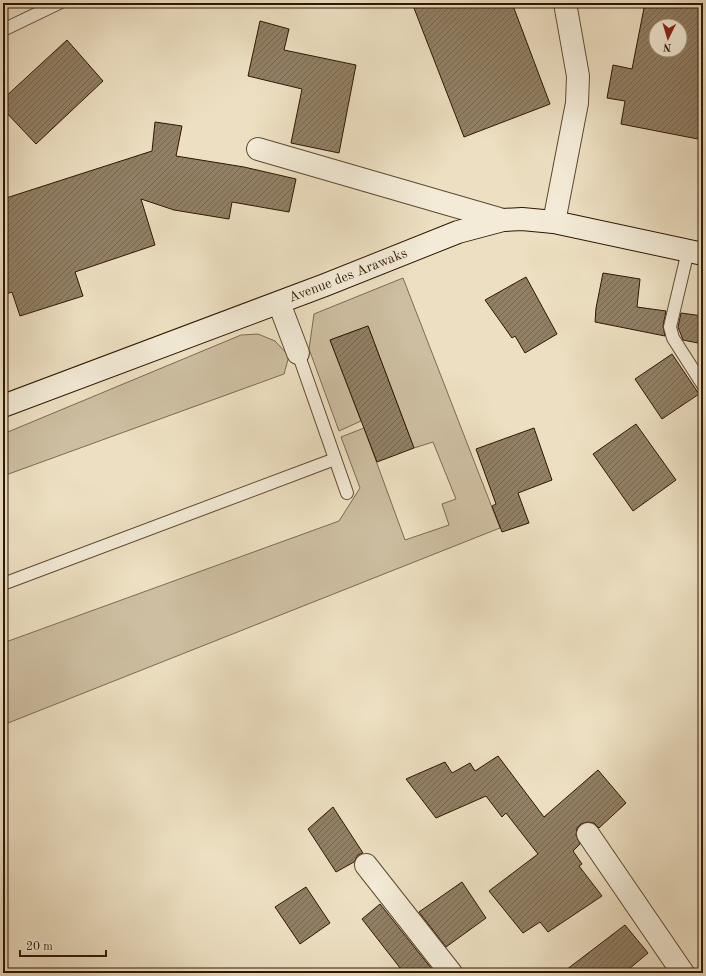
<svg xmlns="http://www.w3.org/2000/svg" width="706" height="976" font-family="'Old Standard TT',serif">
<style>
.grass{fill:#cdbea1;stroke:#7e6a52}
.building{fill:url(#building-hatch);stroke:#2e1702;fill-rule:evenodd}
.lines{fill:none;stroke-linecap:round;stroke-linejoin:round}
.lane-casing{stroke:#5e4932;stroke-width:14}
.street-casing{stroke:#5e4932;stroke-width:24}
.secondary-casing{stroke:#2e1702;stroke-width:24}
.lane{stroke:#f3ebd7;stroke-width:12}
.street{stroke:#f3ebd7;stroke-width:22}
.secondary{stroke:#f3ebd7;stroke-width:22}
.labels{text-anchor:middle;dominant-baseline:central;stroke-width:3;stroke-linejoin:round;paint-order:stroke}
.street-label{font-size:14px;fill:#2e1702;stroke:#f3ebd7}
</style>
<defs>
<pattern id="building-hatch" width="6" height="6" patternUnits="userSpaceOnUse"><rect width="6" height="6" fill="#918066"/><path d="M-1 1l2-2M0 6l6-6M5 7l2-2" fill="none" stroke="#776852"/></pattern>
</defs>
<rect width="100%" height="100%" fill="#ede0c2"/>
<filter id="stains"><feTurbulence type="fractalNoise" baseFrequency=".005" numOctaves="4"/><feColorMatrix values="0 0 0 0 .2 0 0 0 0 .09 0 0 0 0 .02 0 0 0 .5 -.17"/></filter>
<radialGradient id="worn" r=".72"><stop offset=".6" stop-color="#630" stop-opacity="0"/><stop offset="1" stop-color="#630" stop-opacity=".3"/></radialGradient>
<g class="grass">
<path d="M 403,278 L 500,528 L 3,725 L 3,643 L 339,521 L 360,488 L 341,437 L 364,428 L 405,540 L 449,525 L 442,504 L 456,499 L 433,442 L 414,448 L 368,326 L 330,340 L 361,421 L 339,431 L 309,349 L 314,314 Z"/>
<path d="M 258,334 L 275,341 L 289,356 L 284,374 L 3,476 L 3,434 L 241,335 Z"/>
</g>
<g class="building">
<path d="M 412,3 L 512,3 L 550,104 L 464,137 Z"/>
<path d="M 645,3 L 703,3 L 703,140 L 621,124 L 625,101 L 607,98 L 613,65 L 632,69 ZM 656,26 L 680,26 L 680,50 L 656,50 Z"/>
<path d="M 260,21 L 289,29 L 284,50 L 356,65 L 339,153 L 291,143 L 302,89 L 248,76 Z"/>
<path d="M 67,40 L 103,81 L 36,144 L 3,109 L 3,99 Z"/>
<path d="M 155,122 L 182,126 L 176,156 L 244,167 L 296,179 L 289,212 L 232,202 L 229,219 L 174,210 L 141,199 L 155,245 L 75,272 L 83,296 L 20,316 L 12,292 L 3,295 L 3,199 L 152,151 Z"/>
<path d="M 603,273 L 640,279 L 637,307 L 666,311 L 663,326 L 665,336 L 595,322 L 596,308 Z"/>
<path d="M 526,277 L 557,334 L 525,353 L 515,336 L 512,338 L 485,300 Z"/>
<path d="M 681,313 L 703,316 L 703,344 L 683,340 L 678,327 Z"/>
<path d="M 368,326 L 414,448 L 377,462 L 330,340 Z"/>
<path d="M 672,354 L 699,394 L 662,419 L 635,379 Z"/>
<path d="M 636,424 L 676,480 L 633,511 L 593,454 Z"/>
<path d="M 534,428 L 552,480 L 518,493 L 529,523 L 502,532 L 492,506 L 496,504 L 476,449 Z"/>
<path d="M 498,756 L 544,817 L 598,770 L 626,803 L 599,828 L 594,823 L 587,822 L 581,824 L 577,828 L 576,835 L 580,844 L 573,851 L 582,864 L 579,866 L 602,896 L 548,932 L 540,922 L 523,933 L 489,891 L 538,854 L 506,813 L 502,817 L 486,796 L 436,818 L 406,779 L 445,762 L 452,773 L 470,763 L 475,771 Z"/>
<path d="M 333,807 L 363,853 L 358,855 L 354,862 L 336,872 L 308,829 Z"/>
<path d="M 462,882 L 486,918 L 446,947 L 419,912 Z"/>
<path d="M 306,887 L 330,923 L 300,944 L 275,907 Z"/>
<path d="M 380,904 L 435,973 L 404,973 L 362,919 Z"/>
<path d="M 625,925 L 648,953 L 629,969 L 622,973 L 562,973 Z"/>
</g>
<g class="lines">
<g class="lane-casing">
<g id="lane">
<path d="M 3,30 L 59,3"/>
<path d="M 688,251 L 670,327 L 673,338 L 703,385"/>
<path d="M 298,353 L 347,493"/>
<path d="M 3,584 L 335,459"/>
</g>
</g>
<g class="street-casing">
<g id="street">
<path d="M 258,149 L 503,220"/>
<path d="M 554,222 L 577,103 L 578,76 L 565,3"/>
<path d="M 279,303 L 298,353"/>
<path d="M 588,834 L 683,973"/>
<path d="M 366,865 L 451,973"/>
</g>
</g>
<g class="secondary-casing">
<g id="secondary">
<path id="s1" d="M 3,406 L 325,285 L 458,232 L 503,220 L 522,219 L 554,222 L 703,254"/>
</g>
</g>
<use href="#lane" class="lane"/>
<use href="#street" class="street"/>
<use href="#secondary" class="secondary"/>
</g>
<g class="labels">
<g class="street-label">
<text stroke="none"><textPath href="#s1" startOffset="369">Avenue des Arawaks</textPath></text>
</g>
</g>
<rect width="706" height="976" fill="none" stroke="#ede0c2" stroke-width="16"/>
<rect x="4" y="4" width="698" height="968" fill="none" stroke="#2e1702" stroke-width="2"/>
<rect x="8" y="8" width="690" height="960" fill="none" stroke="#2e1702"/>
<g transform="translate(668 38) rotate(185)"><circle r="19" fill="#f3ebd7" stroke="#a49682"/>
<path d="M0-3L7 15L0 10L-7 15Z" fill="#8f2418"/>
<text y="-6" font-size="11" font-weight="bold" text-anchor="middle" fill="#2e1702">N</text>
</g>
<path d="M20 950v6h86v-6" fill="none" stroke="#2e1702" stroke-width="2"/>
<text x="26" y="950" font-size="12" fill="#2e1702" stroke="#f3ebd7" stroke-width="3" paint-order="stroke">20 m</text>
<rect width="100%" height="100%" filter="url(#stains)"/>
<rect width="100%" height="100%" fill="url(#worn)"/>
</svg>
